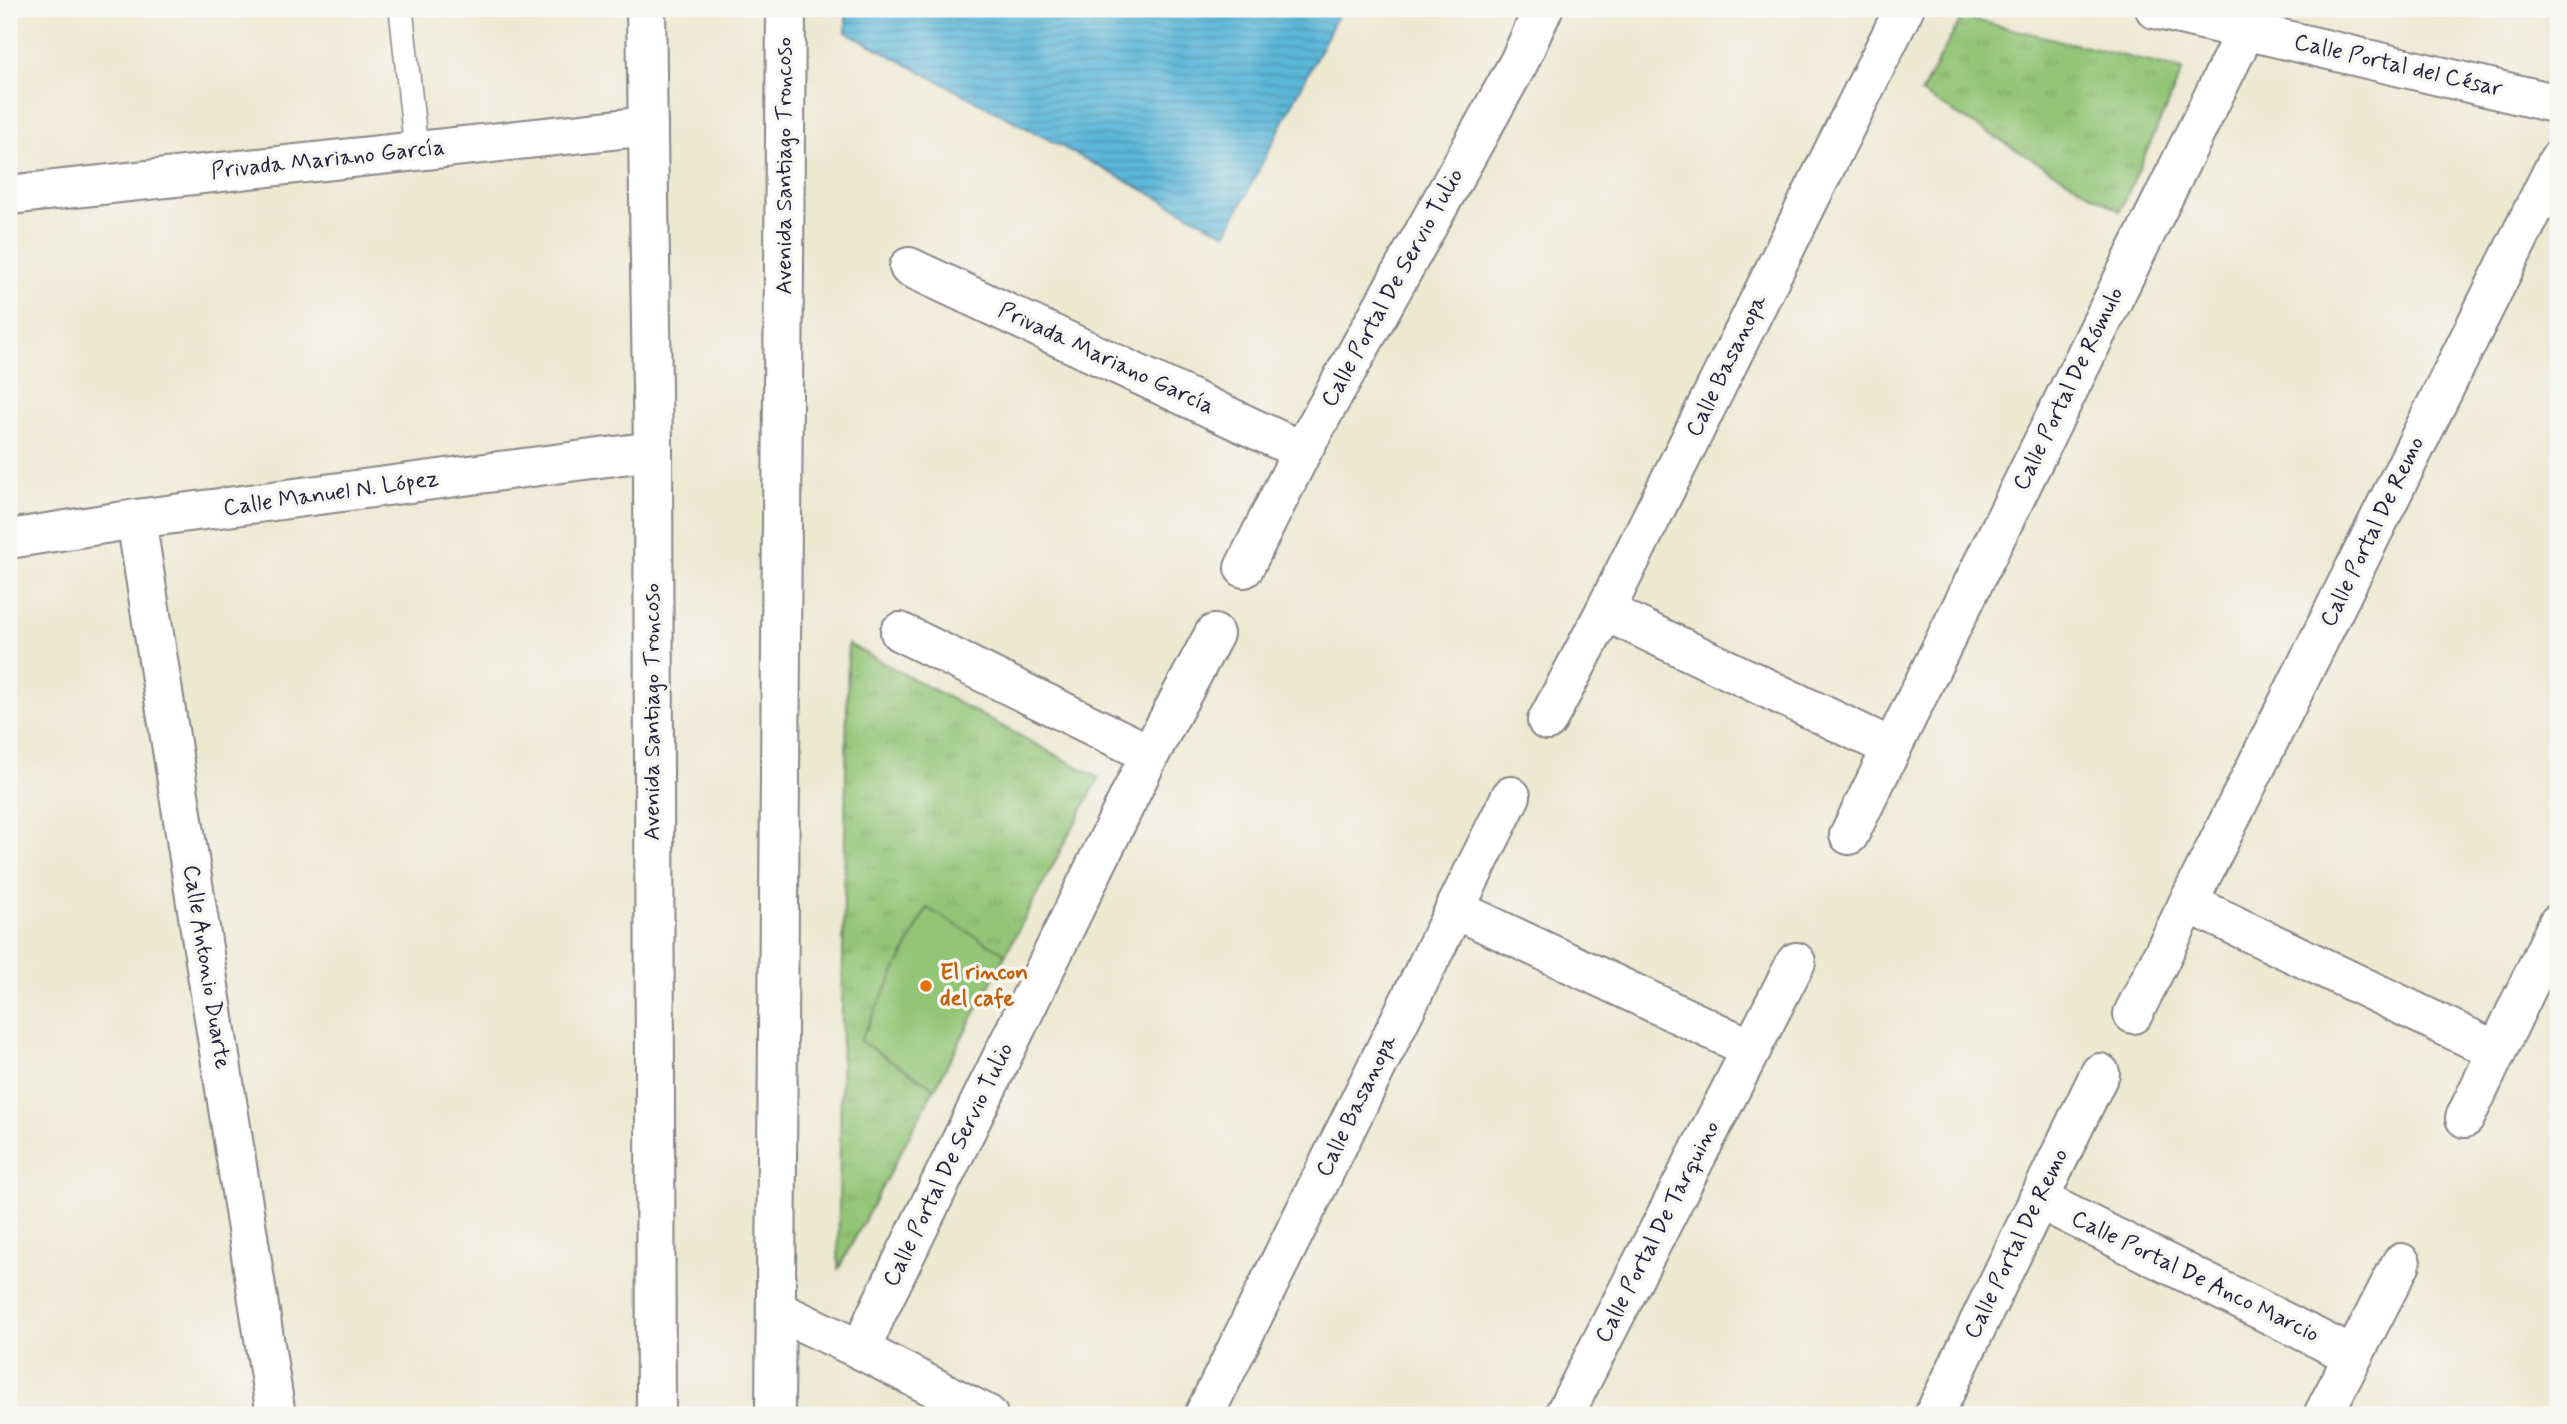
<svg xmlns="http://www.w3.org/2000/svg" width="2567" height="1424" font-family="Mynerve,sans-serif">
<style>
.grass{fill:url(#grass-tufts);stroke:#5a7458;stroke-width:2}
.garden{fill:#93c576;stroke:#5a7458;stroke-width:2}
.water{fill:url(#water-rules);stroke:#3f6c8a;stroke-width:2}
.lines{fill:none;stroke-linecap:round;stroke-linejoin:round}
.lane-casing{stroke:#888586;stroke-width:26}
.street-casing{stroke:#888586;stroke-width:42}
.secondary-casing{stroke:#888586;stroke-width:42}
.lane{stroke:#fff;stroke-width:23}
.street{stroke:#fff;stroke-width:38}
.secondary{stroke:#fff;stroke-width:38}
.food-dot{fill:#e8710a;stroke:#f6f6f2;stroke-width:2.5}
.labels{text-anchor:middle;dominant-baseline:central;stroke-width:7;stroke-linejoin:round;paint-order:stroke}
.street-label{font-size:23px;fill:#22223b;stroke:#f6f6f2}
.food-label{font-size:23px;font-weight:bold;fill:#c56008;stroke:#f6f6f2;text-anchor:start}
</style>
<defs>
<pattern id="grass-tufts" width="24" height="20" patternUnits="userSpaceOnUse" patternTransform="scale(1.75)"><rect width="24" height="20" fill="#93c576"/><path d="M3 7l-1-3M5 7V3M7 7l1-3M15 17l-1-3M17 17v-4M19 17l1-3" fill="none" stroke="#7ea967"/></pattern>
<pattern id="water-rules" width="6" height="5" patternUnits="userSpaceOnUse" patternTransform="scale(1.75)"><rect width="6" height="5" fill="#5cb7d9"/><path d="M0 2.5h6" fill="none" stroke="#4c94b1"/></pattern>
</defs>
<rect width="100%" height="100%" fill="#f6f6f2"/>
<filter id="ink" filterUnits="userSpaceOnUse"><feTurbulence type="fractalNoise" baseFrequency=".0143" numOctaves="2"/><feDisplacementMap in="SourceGraphic" scale="14" xChannelSelector="R" yChannelSelector="G"/><feConvolveMatrix kernelMatrix="1 2 1 2 8 2 1 2 1" color-interpolation-filters="sRGB"/></filter>
<filter id="wash" filterUnits="userSpaceOnUse"><feTurbulence type="fractalNoise" baseFrequency=".00686" numOctaves="4" result="noise"/><feDisplacementMap in="SourceGraphic" scale="28" xChannelSelector="R" yChannelSelector="G"/><feGaussianBlur stdDeviation="1.57" result="paint"/><feColorMatrix in="noise" values="0 0 0 0 0 0 0 0 0 0 0 0 0 0 0 0 0 1.4 0 .05"/><feComposite in="paint" operator="in"/></filter>
<g filter="url(#wash)">
<rect width="100%" height="100%" fill="#ede8d0"/>
<g class="grass">
<path d="M 1962,17 L 2183,70 L 2120,211 L 1921,93 Z"/>
<path d="M 848,644 L 1099,778 L 838,1270 Z"/>
</g>
<path class="garden" d="M 927,908 L 1006,954 L 935,1088 L 860,1041 Z"/>
<path class="water" d="M 846,9 L 1341,9 L 1226,234 L 846,32 Z"/>
</g>
<g filter="url(#ink)">
<g class="lines">
<g class="lane-casing">
<path id="lane" d="M 401,9 L 416,150"/>
</g>
<g class="street-casing">
<g id="street">
<path d="M 2155,9 L 2558,104"/>
<path d="M 9,195 L 648,126"/>
<path d="M 909,267 L 1302,451"/>
<path d="M 136,519 L 276,1415"/>
<path d="M 9,539 L 136,519 L 653,451"/>
<path d="M 1244,568 L 1302,451 L 1519,62 L 1543,9"/>
<path d="M 1605,611 L 1892,748"/>
<path d="M 900,632 L 1150,754"/>
<path d="M 1547,721 L 1605,611 L 1904,9"/>
<path d="M 1849,835 L 2246,30 L 2247,9"/>
<path d="M 2188,903 L 2497,1051"/>
<path d="M 1455,909 L 1752,1049"/>
<path d="M 2133,1014 L 2558,160"/>
<path d="M 2465,1118 L 2558,923"/>
<path d="M 2038,1199 L 2353,1356"/>
<path d="M 776,1310 L 861,1350 L 988,1415"/>
<path d="M 861,1350 L 876,1315 L 1150,754 L 1214,634"/>
<path d="M 1204,1415 L 1511,796"/>
<path d="M 1564,1415 L 1796,962"/>
<path d="M 1934,1415 L 2100,1073"/>
<path d="M 2323,1415 L 2401,1263"/>
</g>
</g>
<g class="secondary-casing">
<g id="secondary">
<path d="M 646,9 L 653,451 L 656,1415"/>
<path d="M 775,1415 L 786,9"/>
</g>
</g>
<use href="#lane" class="lane"/>
<use href="#street" class="street"/>
<use href="#secondary" class="secondary"/>
</g>
</g>
<circle class="food-dot" cx="926" cy="986" r="7"/>
<g class="labels">
<g class="street-label">
<text transform="translate(2398 66) rotate(13)">Calle Portal del César</text>
<text transform="translate(328 160) rotate(-6)">Privada Mariano García</text>
<text transform="translate(785 166) rotate(-90)">Avenida Santiago Troncoso</text>
<text transform="translate(1393 288) rotate(-61)">Calle Portal De Servio Tulio</text>
<text transform="translate(1106 359) rotate(25)">Privada Mariano García</text>
<text transform="translate(1727 366) rotate(-64)">Calle Basanopa</text>
<text transform="translate(2069 389) rotate(-64)">Calle Portal De Rómulo</text>
<text transform="translate(331 494) rotate(-8)">Calle Manuel N. López</text>
<text transform="translate(2373 532) rotate(-64)">Calle Portal De Remo</text>
<text transform="translate(653 712) rotate(-90)">Avenida Santiago Troncoso</text>
<text transform="translate(206 967) rotate(81)">Calle Antonio Duarte</text>
<text transform="translate(1357 1106) rotate(-64)">Calle Basanopa</text>
<text transform="translate(949 1165) rotate(-64)">Calle Portal De Servio Tulio</text>
<text transform="translate(1658 1232) rotate(-63)">Calle Portal De Tarquino</text>
<text transform="translate(2017 1244) rotate(-64)">Calle Portal De Remo</text>
<text transform="translate(2195 1277) rotate(26)">Calle Portal De Anco Marcio</text>
</g>
<g class="food-label">
<text x="940" y="973">El rincon<tspan x="940" dy="26">del cafe</tspan></text>
</g>
</g>
<rect width="2567" height="1424" fill="none" stroke="#f6f6f2" stroke-width="35"/>
</svg>
